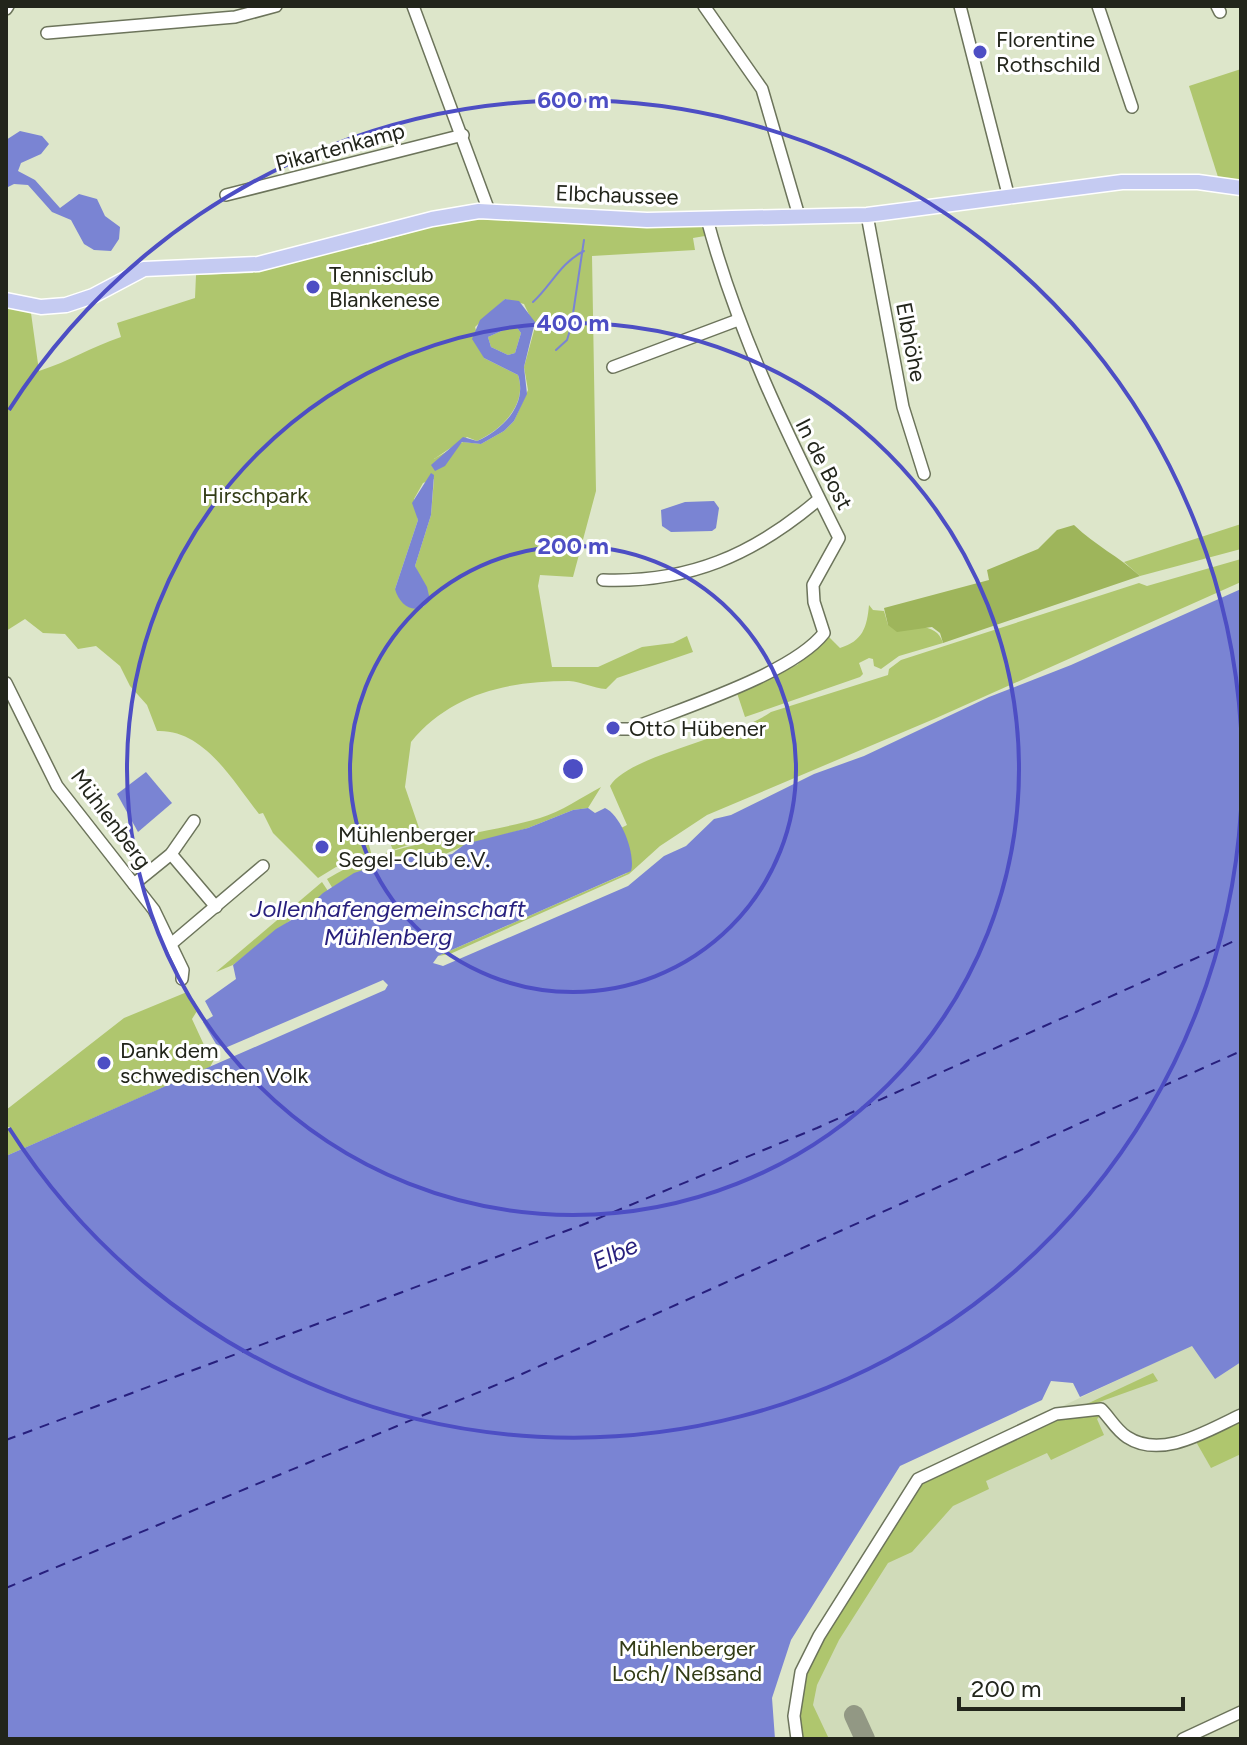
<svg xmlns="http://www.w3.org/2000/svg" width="1247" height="1745" font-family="Figtree,sans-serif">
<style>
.built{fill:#d0dbb9}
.green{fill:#afc66e;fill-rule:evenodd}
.forest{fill:#9eb55b}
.water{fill:#7a84d3;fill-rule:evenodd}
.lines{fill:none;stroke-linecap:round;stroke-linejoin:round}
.stream{stroke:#7a84d3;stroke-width:2}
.ferry{stroke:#271f7d;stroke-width:2;stroke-dasharray:10 8;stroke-linecap:butt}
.taxiway{stroke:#929884;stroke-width:20}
.minor-casing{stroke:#6c745b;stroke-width:14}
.major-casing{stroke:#fff;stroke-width:17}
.minor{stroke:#fff;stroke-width:11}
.major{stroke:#c5cbf2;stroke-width:14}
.ring{fill:none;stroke:#4d4ec4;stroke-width:4}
.poi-dot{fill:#4d4ec4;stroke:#fff;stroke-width:3}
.labels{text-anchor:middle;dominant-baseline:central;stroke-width:6;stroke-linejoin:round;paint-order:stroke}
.poi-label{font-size:22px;fill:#22251b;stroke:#fff;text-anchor:start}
.street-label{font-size:22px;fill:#22251b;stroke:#fff}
.park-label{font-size:22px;fill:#323c16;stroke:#fff}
.water-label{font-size:24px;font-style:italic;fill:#271f7d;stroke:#fff}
.centre{fill:#4d4ec4;stroke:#fff;stroke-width:4}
.ring-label{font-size:24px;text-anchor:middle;font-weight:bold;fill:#4d4ec4;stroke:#fff;stroke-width:6;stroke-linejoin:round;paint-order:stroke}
</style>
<rect width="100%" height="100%" fill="#dde6ca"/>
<path class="built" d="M 1192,1345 L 1215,1379 L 1241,1362 L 1241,1739 L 792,1739 L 791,1694 L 806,1648 L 914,1476 Z"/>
<g class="green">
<path d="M 1241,69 L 1241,182 L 1218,177 L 1189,86 Z"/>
<path d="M 707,219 L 711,235 L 693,238 L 695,250 L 592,256 L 596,491 L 573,577 L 540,575 L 538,586 L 552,667 L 598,667 L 642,647 L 673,643 L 687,636 L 693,652 L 617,678 L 606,689 C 593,688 582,682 569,681 C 509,681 451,693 411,742 L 405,787 L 419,828 L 409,837 L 408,845 L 393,850 L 383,826 L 365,831 L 372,856 L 336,867 L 318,878 L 273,833 L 263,813 L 259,814 C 232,780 204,729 157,731 L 147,705 L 130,686 L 120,666 L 96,646 L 78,649 L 65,634 L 43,633 L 25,619 L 6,631 L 6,306 L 31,313 L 39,371 C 70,361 91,347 121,337 L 117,323 L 195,298 L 196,275 L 253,273 L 252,265 L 364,239 L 367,245 L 456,220 ZM 505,299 L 524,304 L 535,327 L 524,367 L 528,390 L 514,421 L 504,431 L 481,444 L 463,442 L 434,459 L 467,437 L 477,441 C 501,430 528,405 518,375 L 484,358 L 475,327 ZM 434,479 L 431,515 L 415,566 L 430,600 L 423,607 L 395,589 L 418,520 L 414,499 L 423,483 Z"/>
<path d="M 515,325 L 521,333 L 515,353 L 508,355 L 491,347 L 488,337 Z"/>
<path d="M 1241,524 L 1241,549 L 1140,576 L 1124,562 Z"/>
<path d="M 1241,559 L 1241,582 L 934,719 L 707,815 L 660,846 L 629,874 L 450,954 L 438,956 L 627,873 L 631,855 L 621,828 L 627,825 L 610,786 C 628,755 739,736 771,712 L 888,675 L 889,669 L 901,660 L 1139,583 L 1147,586 Z"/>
<path d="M 869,605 L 873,610 L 884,611 L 888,625 C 908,627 937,621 943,643 L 899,656 L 881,669 L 874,666 L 873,659 L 869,658 L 859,663 L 863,674 L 860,677 L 745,717 L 736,690 L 797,665 L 828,636 L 840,648 C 863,641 867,627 869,605 Z"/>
<path d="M 601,787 L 588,808 L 573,810 L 528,828 L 461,847 L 441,856 L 440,851 L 367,867 L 333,889 L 327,879 C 388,840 472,838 540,818 C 561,812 582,797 601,787 Z"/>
<path d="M 322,882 L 328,891 L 233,965 L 216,972 Z"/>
<path d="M 187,992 L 195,1002 L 197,1011 L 192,1019 L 204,1045 L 217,1054 L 210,1067 L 6,1156 L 6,1131 L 11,1127 L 6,1127 L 6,1110 L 124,1018 Z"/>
<path d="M 1153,1373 L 1158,1381 L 1077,1410 L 1076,1409 Z"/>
<path d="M 1091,1411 L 1100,1416 L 1097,1419 L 1104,1435 L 1051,1460 L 1047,1453 L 986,1481 L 989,1489 L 953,1506 L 912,1552 L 888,1563 L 839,1640 L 817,1685 L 813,1705 L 829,1739 L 800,1739 L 797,1718 L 809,1659 L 920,1481 L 1046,1423 Z"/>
<path d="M 1241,1419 L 1241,1454 L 1211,1468 L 1195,1440 Z"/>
</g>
<path class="forest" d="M 1074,525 C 1096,546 1118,556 1140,576 L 943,643 L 940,633 L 932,627 L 897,632 L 888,625 L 884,608 L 989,580 L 987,570 L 1038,549 L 1057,530 Z"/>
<g class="water">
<path d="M 20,131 L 42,136 L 49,144 L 41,154 L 21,163 L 18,171 L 35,180 L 60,208 L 79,194 L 97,199 L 105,216 L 120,227 L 119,239 L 111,251 L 94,250 L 84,244 L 71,220 L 52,212 L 28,185 L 14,184 L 6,188 L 6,140 Z"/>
<path d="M 505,299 L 519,301 L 535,322 L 524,367 L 527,394 L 514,421 L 504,431 L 481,444 L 462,442 L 445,466 L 435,471 L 431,465 L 463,437 L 477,441 C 502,430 528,405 518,375 L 484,358 L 472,339 L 480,320 ZM 515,325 L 521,333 L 515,353 L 508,355 L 491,347 L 488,337 Z"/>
<path d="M 431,473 L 434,475 L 431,515 L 415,566 L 427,587 L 430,600 C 417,617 400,607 395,589 L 418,520 L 412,503 Z"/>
<path d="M 714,501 L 719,508 L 716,528 L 712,531 L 671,532 L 662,526 L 661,510 L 685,502 Z"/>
<path d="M 1241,589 L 1241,1362 L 1215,1379 L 1192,1346 L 1080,1397 L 1073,1383 L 1051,1381 L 1042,1400 L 900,1466 L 791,1640 L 772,1698 L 775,1739 L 6,1739 L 6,1156 L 385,990 L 388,985 L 383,980 L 225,1048 L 216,1044 L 203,1022 L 213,1016 L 205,1001 L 236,979 L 233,965 L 276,929 L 300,915 L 323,893 L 354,873 L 399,858 L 440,851 L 442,856 L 452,854 L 465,844 L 528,828 L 573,810 L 588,808 L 595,813 L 605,808 C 621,815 636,854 631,871 L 438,956 L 433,963 L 443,966 L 628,886 L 664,856 L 686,846 L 714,819 L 731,815 L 814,774 L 864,756 L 989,697 L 1071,665 Z"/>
<path d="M 146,772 L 172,803 L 138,832 L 117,794 Z"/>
</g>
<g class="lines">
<g class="stream">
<path d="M 533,302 C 551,286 560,263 584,251"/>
<path d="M 556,350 L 567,340 L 571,327 L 584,240"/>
</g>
<g class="ferry">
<path d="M 6,1440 L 582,1225 L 817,1128 L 1241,938"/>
<path d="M 6,1588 L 513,1378 L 1241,1051"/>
</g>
<path class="taxiway" d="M 854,1715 L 865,1739"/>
<g class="minor-casing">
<g id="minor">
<path d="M 413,6 L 489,211"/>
<path d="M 704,6 L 762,89 L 799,216"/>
<path d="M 960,6 L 1009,198"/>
<path d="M 1098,6 L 1132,107"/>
<path d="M 1217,6 L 1220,12"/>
<path d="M 6,9 L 8,6"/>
<path d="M 47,33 L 235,17 L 276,6"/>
<path d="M 226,195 L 463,135"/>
<path d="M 867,215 L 903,407 L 924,474"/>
<path d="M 613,367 L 738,320"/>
<path d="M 603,580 C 689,583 753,555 818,500"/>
<path d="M 6,683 L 57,786 L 154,910 L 183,970 L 182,979"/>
<path d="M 621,729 L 631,729 C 682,708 792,674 824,633 L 814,602 L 813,585 L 839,538 C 787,434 737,332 707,219"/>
<path d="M 171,854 L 216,907"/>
<path d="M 134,884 L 171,854 L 194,821"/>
<path d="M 171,944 L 263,866"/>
<path d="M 797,1739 L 794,1716 L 801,1672 L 819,1636 L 918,1479 L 1056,1414 L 1101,1409 C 1110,1418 1116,1430 1127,1437 C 1162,1460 1208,1430 1241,1415"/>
<path d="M 1183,1739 L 1241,1712"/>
</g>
</g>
<g class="major-casing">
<path id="major" d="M 6,300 L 41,307 L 66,305 L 93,296 L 144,269 L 258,264 L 432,219 L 479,211 L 647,220 L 867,215 L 1122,182 L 1198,182 L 1241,188"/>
</g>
<use href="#minor" class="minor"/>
<use href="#major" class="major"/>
</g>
<g class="ring">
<circle cx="573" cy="769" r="223"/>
<circle cx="573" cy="769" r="446"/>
<path d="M1241 810A669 669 0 0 1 9 1128M9 410A669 669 0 0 1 1241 728"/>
</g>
<g class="poi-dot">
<circle cx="980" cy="52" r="8"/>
<circle cx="313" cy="287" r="8"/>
<circle cx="613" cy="728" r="8"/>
<circle cx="322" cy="847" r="8"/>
<circle cx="104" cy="1063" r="8"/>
</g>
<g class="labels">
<g class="poi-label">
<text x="996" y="39">Florentine<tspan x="996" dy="25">Rothschild</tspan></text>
<text x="329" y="274">Tennisclub<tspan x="329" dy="25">Blankenese</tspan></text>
<text x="629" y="728">Otto Hübener</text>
<text x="338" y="834">Mühlenberger<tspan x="338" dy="25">Segel-Club e.V.</tspan></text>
<text x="120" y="1050">Dank dem<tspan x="120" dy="25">schwedischen Volk</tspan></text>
</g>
<g class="street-label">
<text transform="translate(340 147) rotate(-15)">Pikartenkamp</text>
<text transform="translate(617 195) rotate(2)">Elbchaussee</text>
<text transform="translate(911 342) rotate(79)">Elbhöhe</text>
<text transform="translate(824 464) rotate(63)">In de Bost</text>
<text transform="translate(111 819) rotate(53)">Mühlenberg</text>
</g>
<g class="park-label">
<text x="255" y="495">Hirschpark</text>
<text x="687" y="1648">Mühlenberger<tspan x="687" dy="25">Loch/ Neßsand</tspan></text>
</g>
<g class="water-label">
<text x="388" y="908">Jollenhafengemeinschaft<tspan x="388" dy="28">Mühlenberg</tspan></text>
<text transform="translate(615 1253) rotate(-24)">Elbe</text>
</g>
</g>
<circle cx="573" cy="769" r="12" class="centre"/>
<g class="ring-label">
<text x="573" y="108">600 m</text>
<text x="573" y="331">400 m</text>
<text x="573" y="554">200 m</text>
</g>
<rect width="1247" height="1745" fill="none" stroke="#22251b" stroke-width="16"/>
<path d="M959 1697v12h224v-12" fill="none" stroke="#22251b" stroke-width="4"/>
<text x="971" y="1697" font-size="24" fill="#22251b" stroke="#ffffff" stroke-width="6" paint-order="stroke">200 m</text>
</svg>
